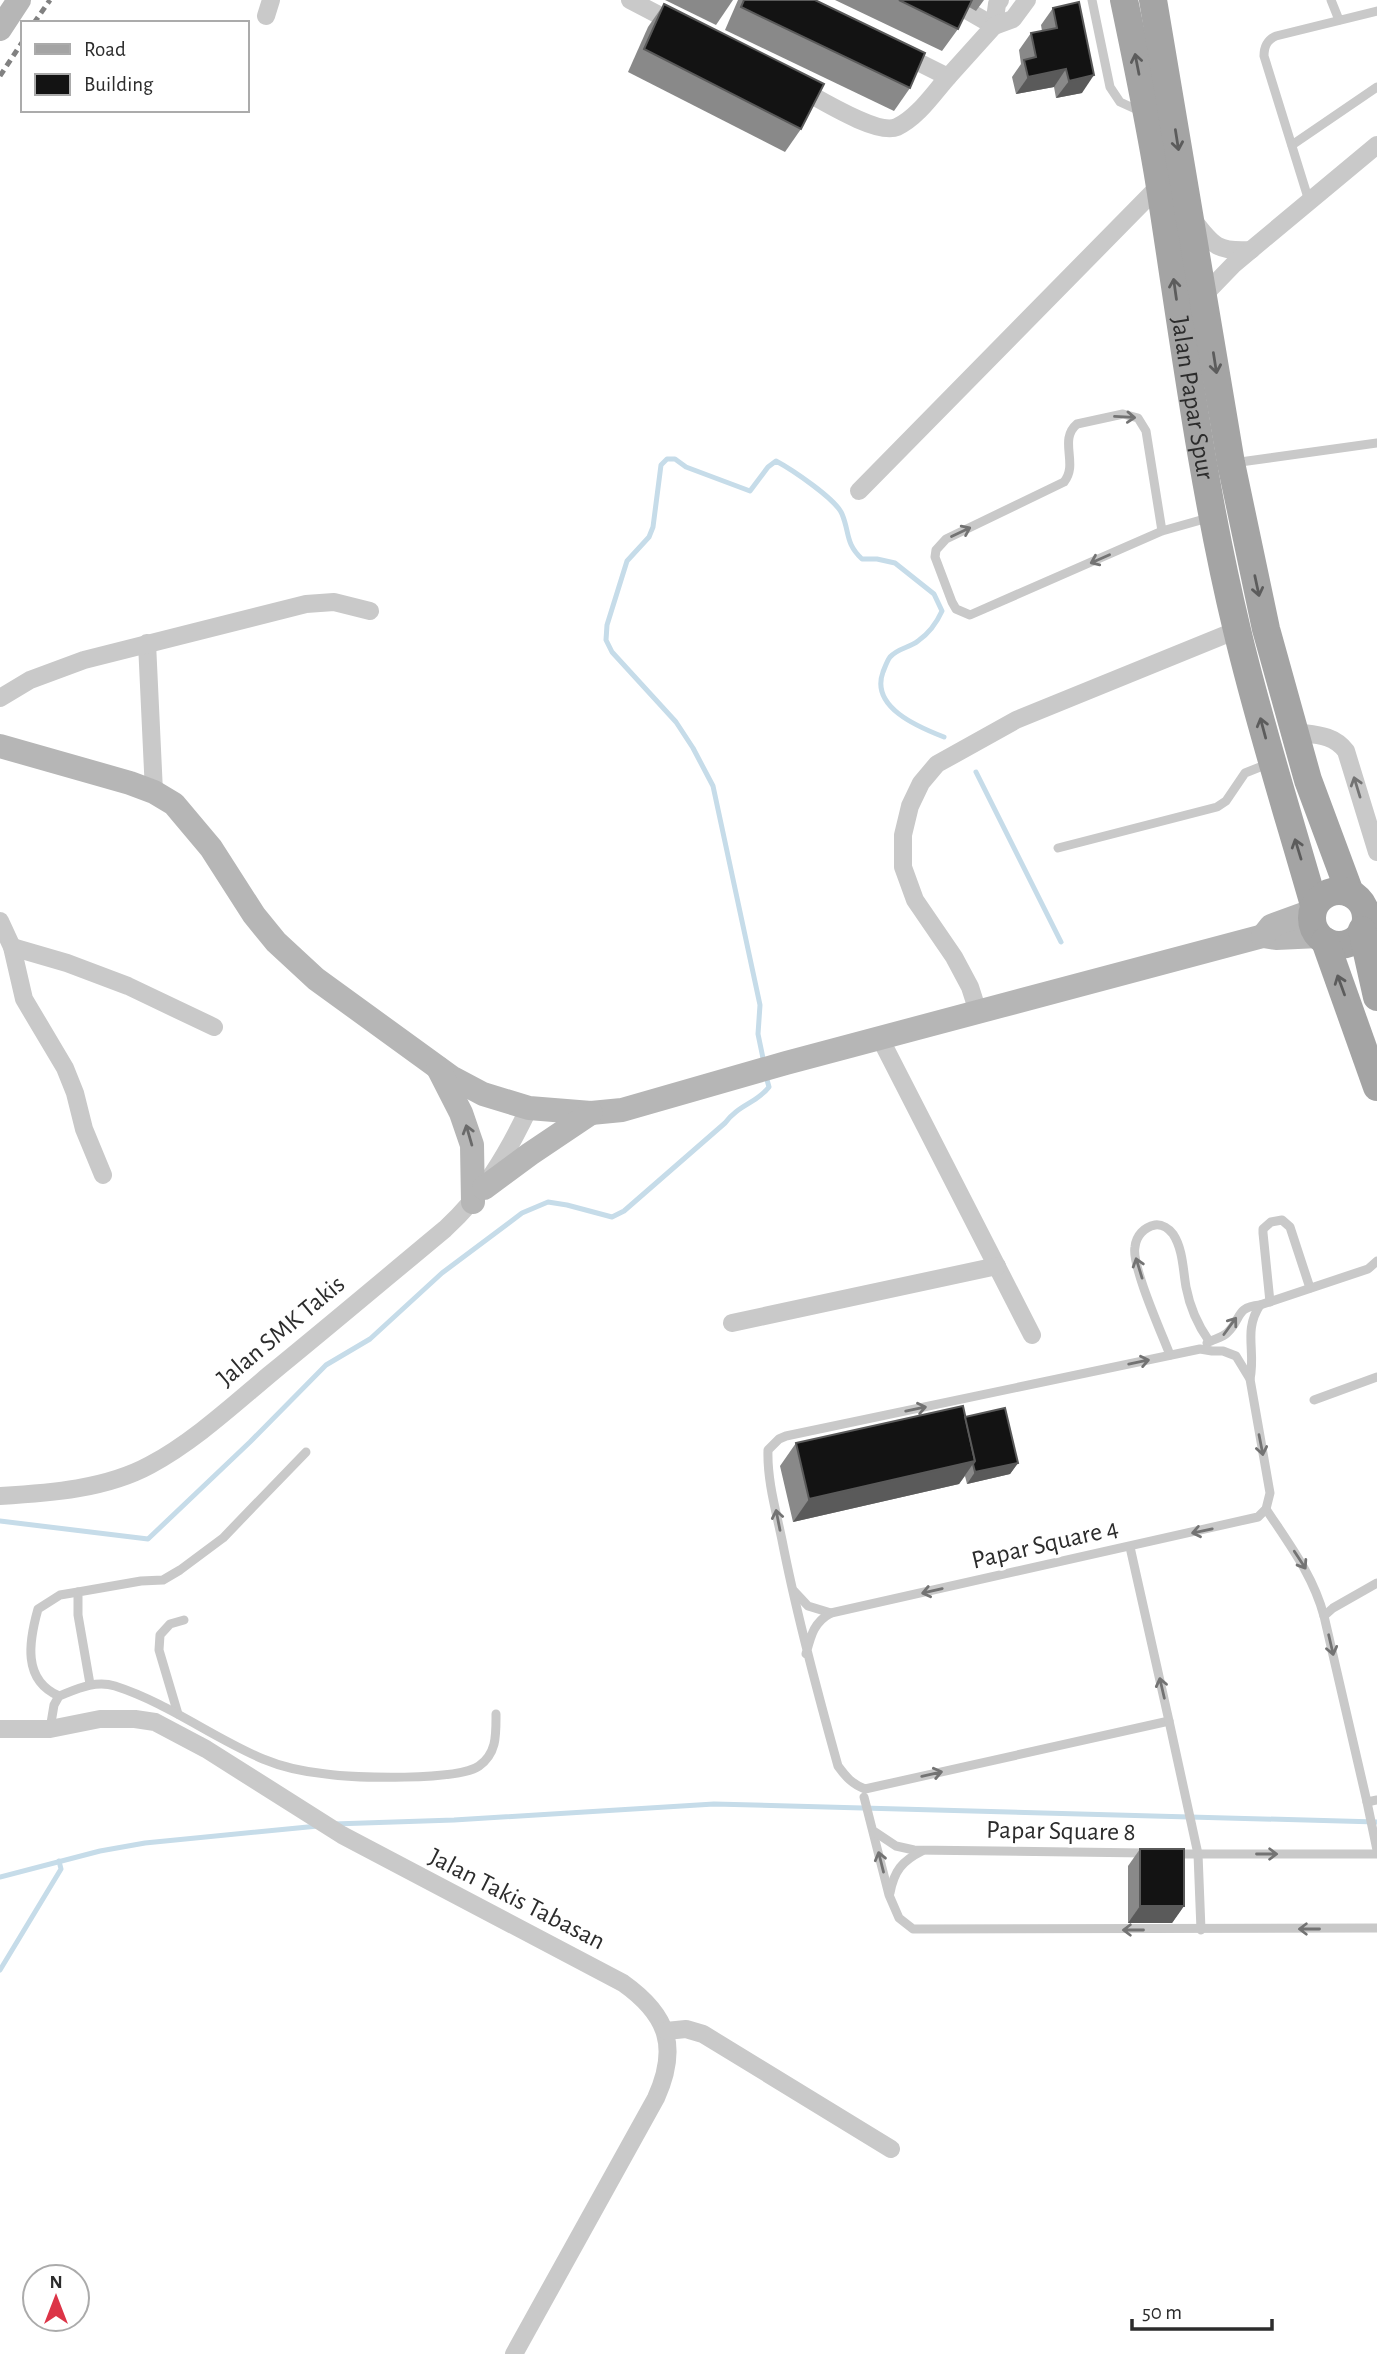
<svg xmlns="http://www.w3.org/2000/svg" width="1377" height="2354" font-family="'Alegreya Sans',sans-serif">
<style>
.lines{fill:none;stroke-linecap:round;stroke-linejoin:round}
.stream{stroke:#c6dce9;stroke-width:5}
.service{stroke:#c9c9c9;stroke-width:9}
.minor{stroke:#c9c9c9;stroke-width:18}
.secondary{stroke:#b6b6b6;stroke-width:24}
.primary{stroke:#a4a4a4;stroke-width:28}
.rail{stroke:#818181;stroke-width:5;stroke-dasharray:7 5;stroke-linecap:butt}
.wall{fill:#898989}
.shaded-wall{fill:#5a5a5a}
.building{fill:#131313;stroke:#5a5a5a;stroke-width:2}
.oneway{stroke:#5c5c5c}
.oneway2{stroke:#737373}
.oneway3{stroke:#6a6a6a}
.labels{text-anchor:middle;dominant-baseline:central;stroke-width:7;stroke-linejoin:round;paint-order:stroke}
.street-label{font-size:26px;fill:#2c2c2c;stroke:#fff}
</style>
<rect width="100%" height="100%" fill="#fff"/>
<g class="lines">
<g class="stream">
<path d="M 976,772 L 1061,942"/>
<path d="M 764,1063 L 758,1034 L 760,1005 L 713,786 L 693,748 L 676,722 L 612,652 L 606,640 L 607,625 L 627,561 L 649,537 L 653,527 L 661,465 L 667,459 L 675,459 L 686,467 L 750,491 L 768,467 L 776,461 C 791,469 836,499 842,514 C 850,533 845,543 862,559 L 877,559 L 895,563 L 934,594 L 942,611 C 937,622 928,634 918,641 C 909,648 898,648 890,657 C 887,661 885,667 883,672 C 870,707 918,727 944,737"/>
<path d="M 0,1521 L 148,1539 L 250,1442 L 326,1365 L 370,1339 L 442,1273 L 522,1213 L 548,1202 L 567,1205 L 612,1217 L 624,1211 L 725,1123 C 738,1105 757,1103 769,1087 L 766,1076"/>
<path d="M 334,1824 L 454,1820 L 714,1804 L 1377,1822"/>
<path d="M 0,1877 L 100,1851 L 145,1843 L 318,1826"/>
<path d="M 0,1970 L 61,1869 L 59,1861"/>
</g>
<g class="service">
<path d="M 1092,0 L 1110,87 L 1120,102 L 1142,112"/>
<path d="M 1331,0 L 1339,20"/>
<path d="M 1292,145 L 1377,87"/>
<path d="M 1309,201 L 1264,56 C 1264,46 1267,40 1276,36 L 1377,11"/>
<path d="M 1233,463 L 1377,443"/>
<path d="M 1162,531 L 1146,431 L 1138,418 L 1123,414 L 1077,424 C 1058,440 1079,464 1064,482 L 946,539 L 936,550 L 935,557 L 952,602 L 956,609 L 970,615 L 1162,531 L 1208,518"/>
<path d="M 1058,848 L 1217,807 L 1226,801 L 1245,773 L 1270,763"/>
<path d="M 1270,1302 L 1263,1233 L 1263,1229 L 1271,1222 L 1282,1220 L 1290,1227 L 1310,1288"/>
<path d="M 1207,1343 C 1213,1339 1222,1338 1227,1333 C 1242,1319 1235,1307 1260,1305 L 1368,1269 L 1377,1261"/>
<path d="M 1170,1355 C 1162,1334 1131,1265 1135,1247 C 1136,1236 1144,1227 1155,1225 C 1162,1224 1169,1229 1173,1234 C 1183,1249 1183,1270 1186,1287 C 1190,1308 1197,1324 1209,1341"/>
<path d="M 1250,1379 C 1256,1351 1243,1331 1260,1305"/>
<path d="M 1314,1400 L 1377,1377"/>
<path d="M 1266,1509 C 1289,1544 1313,1575 1324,1616"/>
<path d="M 1377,1583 L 1333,1608 L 1324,1616 L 1367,1802 L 1377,1800"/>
<path d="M 794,1591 L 808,1606 L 831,1613"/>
<path d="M 806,1654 C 811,1635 814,1622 831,1613 L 1258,1517 L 1266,1509 L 1270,1493 L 1250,1379 L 1236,1356 L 1223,1351 L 1212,1351 L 1200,1349 L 786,1436 L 779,1439 L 768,1450 C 767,1480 776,1511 782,1540 C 797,1617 817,1691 838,1766 C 846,1777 852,1784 865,1789 L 1169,1721 L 1130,1547"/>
<path d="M 90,1684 L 78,1615 L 78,1592 L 141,1581 L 163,1580 L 180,1570 L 223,1538 L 306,1452"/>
<path d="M 59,1696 C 22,1680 29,1641 38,1609 L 60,1595 L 78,1592"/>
<path d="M 178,1714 L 159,1650 L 160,1635 L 170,1624 L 184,1620"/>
<path d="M 1169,1721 L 1198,1854 L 1201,1930"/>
<path d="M 50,1729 L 54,1705 L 59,1696 C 77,1689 95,1680 115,1686 C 168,1703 213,1738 263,1759 C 282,1767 306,1772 326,1774 C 353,1778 458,1781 479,1766 C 497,1753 496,1735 496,1714"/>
<path d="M 864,1797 L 889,1895 L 899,1918 L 913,1929 L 1377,1928"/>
<path d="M 1367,1802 L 1377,1850"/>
<path d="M 875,1832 L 896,1846 L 914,1850 L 1146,1853"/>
<path d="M 1174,1854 L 1377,1854"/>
<path d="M 890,1893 C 894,1871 902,1861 922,1851"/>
</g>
<g class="minor">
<path d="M 630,0 L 676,24"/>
<path d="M 949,0 L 994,26"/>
<path d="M 266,16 L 271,0"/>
<path d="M 994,26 L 997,4 L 1000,0"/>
<path d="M 902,54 L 948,77 L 994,26 L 1013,19 L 1027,0"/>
<path d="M 797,87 C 818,98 877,136 897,127 C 918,117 933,94 948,77"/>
<path d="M 1194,221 C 1213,246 1218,252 1251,250"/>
<path d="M 1204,295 L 1234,264 L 1377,145"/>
<path d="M 859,491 L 1160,185"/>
<path d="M 147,643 L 154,792"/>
<path d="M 0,698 L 30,680 L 84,660 L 306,604 L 334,602 L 370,611"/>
<path d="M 1295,732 C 1315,735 1333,734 1346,751 L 1377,852"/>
<path d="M 0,921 L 12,947 L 24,999 L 65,1068 L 75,1093 L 84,1129 L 103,1175"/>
<path d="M 12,947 L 67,963 L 128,986 L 214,1027"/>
<path d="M 978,1012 L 970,987 L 954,957 L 915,900 L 903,867 L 903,835 L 910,806 L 921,783 L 937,764 L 1016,720 L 1237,630"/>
<path d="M 880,1038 L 1032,1335"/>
<path d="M 732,1323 L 997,1266"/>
<path d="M 0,1496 C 50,1493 106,1489 150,1465 C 193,1442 232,1406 269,1375 C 328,1327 386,1278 445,1229 C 484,1193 506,1156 529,1108"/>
<path d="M 0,1729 L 50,1729 L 100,1719 L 135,1719 L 155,1722 L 206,1749 L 342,1835 L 623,1983 C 668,2015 679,2047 656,2098 L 514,2354"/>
<path d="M 666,2031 L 686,2029 L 703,2034 L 891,2149"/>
</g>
<g class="secondary">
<path d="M 0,29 L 19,0"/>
<path d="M 0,746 L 130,783 L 154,792 L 174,804 L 211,848 L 254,915 L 276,942 L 316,979 L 451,1077 L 483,1094 L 529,1108 L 591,1113 L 622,1110 L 786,1063 L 1263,936 L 1276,938 L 1319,936"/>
<path d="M 1263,936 L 1271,926 L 1312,911"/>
<path d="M 438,1068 L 461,1113 L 472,1145 L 473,1202"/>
<path d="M 484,1188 L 530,1154 L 591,1113"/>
</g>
<g class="primary">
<path id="s1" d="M 1124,0 C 1137,62 1150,124 1160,187 C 1183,335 1202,485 1237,630 C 1259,723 1288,814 1314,905"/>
<path d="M 1153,0 L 1231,463 L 1266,629 L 1308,780 L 1350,893"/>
<circle cx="1339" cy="918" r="27"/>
<path d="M 1362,930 L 1377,997"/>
<path d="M 1325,941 L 1377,1087"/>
</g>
<g class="rail">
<path d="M 34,23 L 50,0"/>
<path d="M 0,76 L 23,41"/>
</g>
</g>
<g class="wall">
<path d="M 665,0 L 733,0 L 716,25 Z"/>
<path d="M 738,0 L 815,0 L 910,88 L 894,111 L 725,30 Z"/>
<path d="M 835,0 L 984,0 L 976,11 L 969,7 L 958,29 L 942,51 Z"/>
<path d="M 664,4 L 801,129 L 785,152 L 628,72 L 648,27 Z"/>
<path d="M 1053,8 L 1082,93 L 1056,98 L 1054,87 L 1016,94 L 1012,77 L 1021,64 L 1019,50 L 1031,33 L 1042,31 L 1041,25 Z"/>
<path d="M 965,1417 L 1018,1463 L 1010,1474 L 967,1484 L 965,1476 L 959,1484 L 793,1522 L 780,1466 L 796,1443 Z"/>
<path d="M 1140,1849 L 1184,1906 L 1172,1923 L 1128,1923 L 1128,1866 Z"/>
</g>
<g class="shaded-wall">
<path d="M 1066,69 L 1054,87 L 1016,94 L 1028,77 Z"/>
<path d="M 1094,75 L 1082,93 L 1056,98 L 1069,81 Z"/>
<path d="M 975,1461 L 959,1484 L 793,1522 L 809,1499 Z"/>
<path d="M 1018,1463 L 1010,1474 L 967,1484 L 975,1472 Z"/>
<path d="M 1140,1906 L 1184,1906 L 1172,1923 L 1128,1923 Z"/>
</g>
<g class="building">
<path d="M 744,0 L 815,0 L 925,53 L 910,88 L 741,7 Z"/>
<path d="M 899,0 L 972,0 L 958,29 Z"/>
<path d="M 1079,2 L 1094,75 L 1069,81 L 1066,69 L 1028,77 L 1024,60 L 1036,57 L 1031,33 L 1057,28 L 1053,8 Z"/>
<path d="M 664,4 L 824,84 L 801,129 L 644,49 Z"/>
<path d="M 963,1406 L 975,1461 L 809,1499 L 796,1443 Z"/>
<path d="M 1005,1408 L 1018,1463 L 975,1472 L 973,1464 L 975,1461 L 965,1417 Z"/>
<rect x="1140" y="1849" width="44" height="57"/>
</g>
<defs><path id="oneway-shaft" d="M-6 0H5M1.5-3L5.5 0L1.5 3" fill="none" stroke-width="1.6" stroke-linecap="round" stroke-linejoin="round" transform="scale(1.75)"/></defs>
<g class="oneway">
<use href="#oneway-shaft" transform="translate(1137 64) rotate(-101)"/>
<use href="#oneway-shaft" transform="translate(1177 140) rotate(81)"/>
<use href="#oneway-shaft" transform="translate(1175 289) rotate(-98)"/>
<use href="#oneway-shaft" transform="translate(1215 363) rotate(81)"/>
<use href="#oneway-shaft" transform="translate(1257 586) rotate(78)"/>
<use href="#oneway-shaft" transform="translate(1263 728) rotate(-105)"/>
<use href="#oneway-shaft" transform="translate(1298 849) rotate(-107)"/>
<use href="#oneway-shaft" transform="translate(1341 985) rotate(-110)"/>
</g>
<g class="oneway2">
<use href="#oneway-shaft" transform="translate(1125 417) rotate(3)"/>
<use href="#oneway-shaft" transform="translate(961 532) rotate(-25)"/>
<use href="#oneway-shaft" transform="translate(1100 559) rotate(156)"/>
<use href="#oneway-shaft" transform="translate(1357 787) rotate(-107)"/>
<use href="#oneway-shaft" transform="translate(1139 1268) rotate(-107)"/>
<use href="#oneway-shaft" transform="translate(1230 1326) rotate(-54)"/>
<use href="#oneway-shaft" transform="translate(1139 1362) rotate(-12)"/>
<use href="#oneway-shaft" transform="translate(916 1409) rotate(-12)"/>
<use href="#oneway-shaft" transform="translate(1261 1445) rotate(79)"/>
<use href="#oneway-shaft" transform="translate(778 1520) rotate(-101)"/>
<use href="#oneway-shaft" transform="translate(1202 1531) rotate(168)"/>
<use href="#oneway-shaft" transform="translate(1300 1560) rotate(57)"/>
<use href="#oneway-shaft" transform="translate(932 1591) rotate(167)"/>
<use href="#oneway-shaft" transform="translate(1331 1645) rotate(77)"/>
<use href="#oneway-shaft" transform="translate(1162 1688) rotate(-103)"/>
<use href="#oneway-shaft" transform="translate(932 1774) rotate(-13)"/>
<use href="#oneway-shaft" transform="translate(1267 1854)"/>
<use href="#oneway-shaft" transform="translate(881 1862) rotate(-104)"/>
<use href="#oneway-shaft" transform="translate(1309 1929) rotate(180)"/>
<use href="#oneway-shaft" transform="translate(1133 1930) rotate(-180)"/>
</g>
<use class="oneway3" href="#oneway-shaft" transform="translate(469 1135) rotate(-106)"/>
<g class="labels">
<g class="street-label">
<text stroke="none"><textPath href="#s1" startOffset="404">Jalan Papar Spur</textPath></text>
<text transform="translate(281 1331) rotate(-40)">Jalan SMK Takis</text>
<text transform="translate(1045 1544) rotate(-13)">Papar Square 4</text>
<text transform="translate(1061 1831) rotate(1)">Papar Square 8</text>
<text transform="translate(517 1899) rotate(27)">Jalan Takis Tabasan</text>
</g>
</g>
<rect x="21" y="21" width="228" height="91" fill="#ffffff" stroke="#ababab" stroke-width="2"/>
<rect x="35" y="44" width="35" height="10" fill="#a4a4a4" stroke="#ababab" stroke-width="2"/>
<text x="84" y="56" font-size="21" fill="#2c2c2c">Road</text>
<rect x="35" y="74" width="35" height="21" fill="#131313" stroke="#ababab" stroke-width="2"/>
<text x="84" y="91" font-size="21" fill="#2c2c2c">Building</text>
<g transform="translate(56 2298)"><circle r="33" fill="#ffffff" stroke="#ababab" stroke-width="2"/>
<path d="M0-5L12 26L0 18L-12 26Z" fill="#dc3447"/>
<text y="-10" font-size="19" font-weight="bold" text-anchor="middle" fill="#2c2c2c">N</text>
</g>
<path d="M1132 2319v10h140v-10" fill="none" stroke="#2c2c2c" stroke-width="3.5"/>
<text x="1142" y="2319" font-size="21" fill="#2c2c2c" stroke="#ffffff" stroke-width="5" paint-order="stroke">50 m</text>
</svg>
